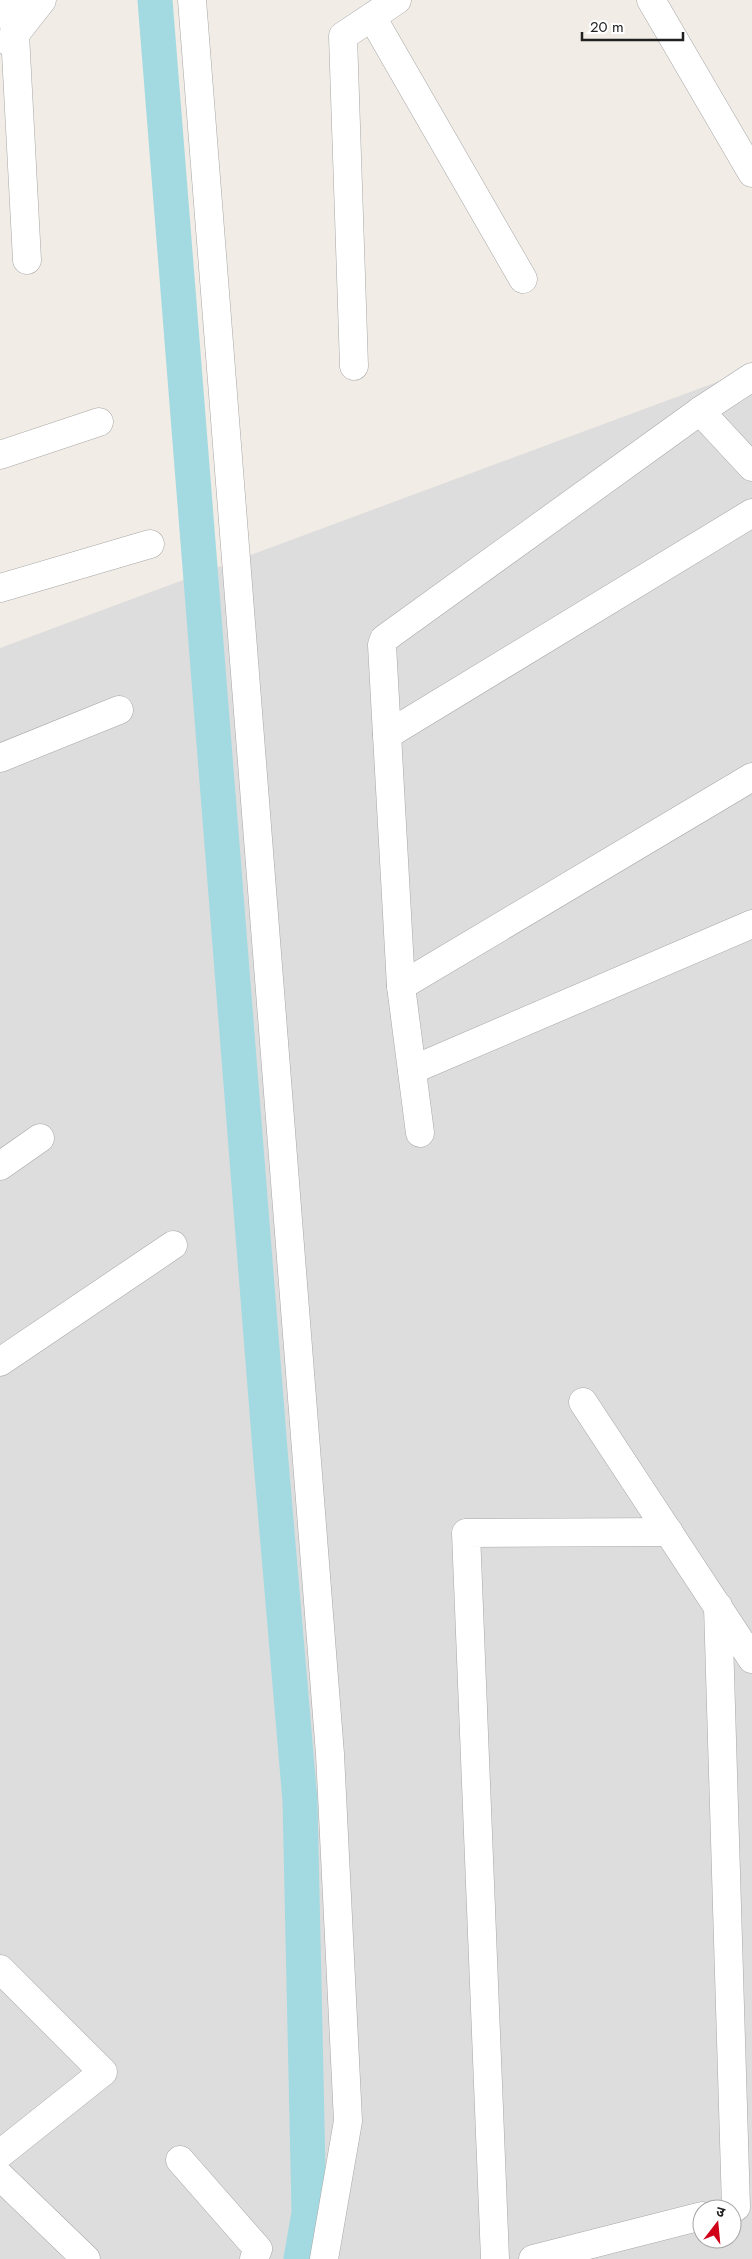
<svg xmlns="http://www.w3.org/2000/svg" width="752" height="2259" font-family="Jost,'Noto Sans Devanagari',sans-serif">
<style>
.residential{fill:#dedddd;fill-rule:evenodd}
.lines{fill:none;stroke-linecap:round;stroke-linejoin:round}
.canal{stroke:#a3dae1;stroke-width:35}
.street-casing{stroke:#a7a7a7;stroke-width:29}
.street{stroke:#fff;stroke-width:28}
</style>
<rect width="100%" height="100%" fill="#f1ece5"/>
<path class="residential" d="M 752,369 L 752,2259 L 0,2259 L 0,648 ZM 702,2209 L 732,2209 L 732,2239 L 702,2239 Z"/>
<g class="lines">
<path class="canal" d="M 155,0 L 271,1462 L 300,1801 L 309,2213 L 301,2259"/>
<g class="street-casing">
<g id="street">
<path d="M 11,0 L 15,34 L 27,260"/>
<path d="M 192,0 L 330,1754 L 348,2121 L 324,2259"/>
<path d="M 651,0 L 752,173"/>
<path d="M 372,17 L 523,279"/>
<path d="M 9,42 L 42,0"/>
<path d="M 354,366 L 343,36 L 397,0"/>
<path d="M 700,411 L 752,467"/>
<path d="M 0,455 L 99,422"/>
<path d="M 0,588 L 150,544"/>
<path d="M 387,735 L 752,513"/>
<path d="M 0,758 L 119,710"/>
<path d="M 401,986 L 752,777"/>
<path d="M 412,1070 L 752,924"/>
<path d="M 420,1133 L 401,986 L 382,645 L 384,639 L 700,411 L 752,377"/>
<path d="M 0,1166 L 40,1138"/>
<path d="M 0,1362 L 173,1245"/>
<path d="M 583,1402 L 752,1659"/>
<path d="M 718,1606 L 736,2207"/>
<path d="M 0,1969 L 103,2072 L 0,2154"/>
<path d="M 180,2160 L 258,2249 L 254,2259"/>
<path d="M 0,2176 L 86,2259"/>
<path d="M 495,2259 L 466,1533 L 669,1532"/>
<path d="M 533,2259 L 702,2216"/>
</g>
</g>
<use href="#street" class="street"/>
</g>
<g transform="translate(717 2224) rotate(16)"><circle r="24" fill="#ffffff" stroke="#a6a6a6"/>
<path d="M0-4L9 19L0 12L-9 19Z" fill="#cf0018"/>
<text y="-8" font-size="14" font-weight="bold" text-anchor="middle" fill="#202020">उ</text>
</g>
<path d="M582 32v8h101v-8" fill="none" stroke="#202020" stroke-width="2.5"/>
<text x="590" y="32" font-size="15" fill="#202020" stroke="#ffffff" stroke-width="4" paint-order="stroke">20 m</text>
</svg>
